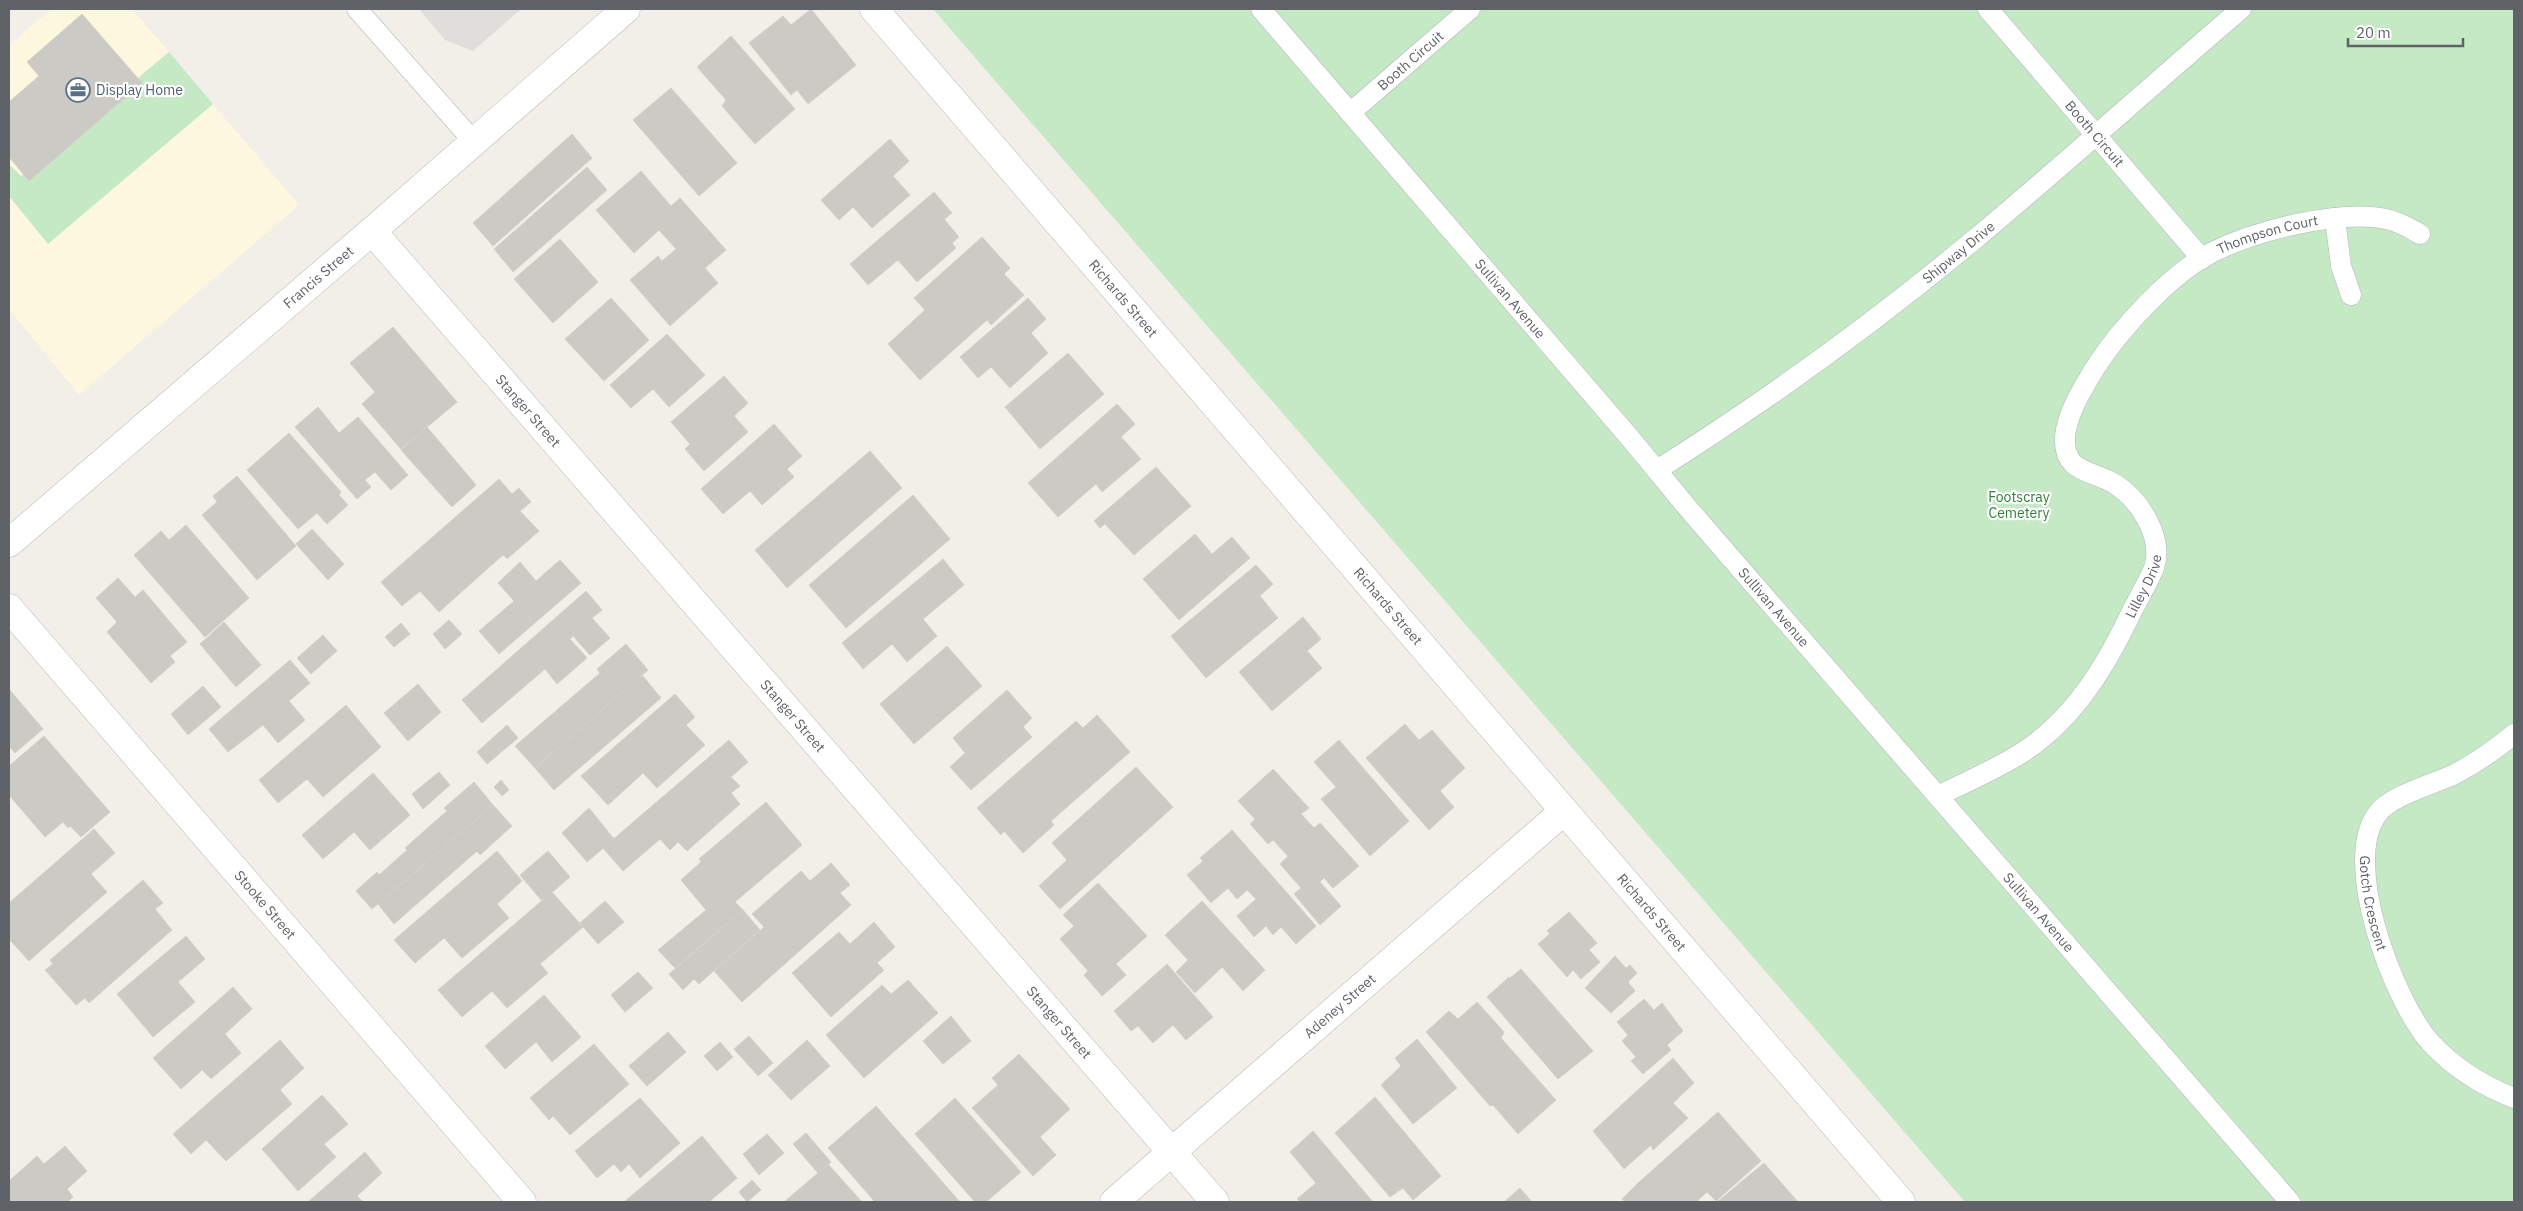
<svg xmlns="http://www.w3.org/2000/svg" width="2523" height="1211" font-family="'IBM Plex Sans',sans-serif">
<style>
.commercial{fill:#fef7e0}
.industrial{fill:#e0deda}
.green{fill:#c5e8c5}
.building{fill:#cccac5;stroke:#d6d1c6}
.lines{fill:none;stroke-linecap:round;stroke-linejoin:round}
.lane-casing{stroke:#b5b8bc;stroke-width:21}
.street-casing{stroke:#b5b8bc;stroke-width:29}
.secondary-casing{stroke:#b6babf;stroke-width:29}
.lane{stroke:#fff;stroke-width:20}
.street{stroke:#fff;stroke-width:28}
.secondary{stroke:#fff;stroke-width:28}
.labels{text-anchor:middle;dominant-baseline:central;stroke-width:4.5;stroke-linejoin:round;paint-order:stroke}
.street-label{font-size:14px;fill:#5f6368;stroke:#fff}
.service-label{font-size:14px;fill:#4e5e75;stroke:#fff;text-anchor:start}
.park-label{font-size:14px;fill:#348238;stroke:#fff}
</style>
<rect width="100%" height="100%" fill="#f1efe8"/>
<path class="commercial" d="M 52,9 L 132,9 L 299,205 L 79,395 L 9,309 L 9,45 Z"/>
<path class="industrial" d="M 419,9 L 521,9 L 473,51 L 445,40 Z"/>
<g class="green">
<path d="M 933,9 L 2514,9 L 2514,1202 L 1965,1202 Z"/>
<path d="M 169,52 L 213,104 L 48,244 L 9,196 L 9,168 L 11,166 L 21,176 Z"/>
</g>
<g class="building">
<path d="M 811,9 L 856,65 L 808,104 L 797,90 L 791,95 L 749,43 L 783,16 L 791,25 Z"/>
<path d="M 82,14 L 142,83 L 29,181 L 9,157 L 9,102 L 39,76 L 27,62 Z"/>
<path d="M 731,36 L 795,109 L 755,144 L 722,106 L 726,100 L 697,67 Z"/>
<path d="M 671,88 L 737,163 L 699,196 L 633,120 Z"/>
<path d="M 572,134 L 592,158 L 493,246 L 473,223 Z"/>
<path d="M 890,139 L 909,161 L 893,176 L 910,195 L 872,228 L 853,207 L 839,220 L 821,200 Z"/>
<path d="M 587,167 L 607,190 L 513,272 L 494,249 Z"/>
<path d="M 641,171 L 671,206 L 680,198 L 726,250 L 705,268 L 718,283 L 670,326 L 630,280 L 658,256 L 662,261 L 676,249 L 659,230 L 634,253 L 596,210 Z"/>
<path d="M 934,192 L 952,213 L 944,219 L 959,237 L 952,243 L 956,248 L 917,282 L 898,260 L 868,285 L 850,264 Z"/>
<path d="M 982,237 L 1010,268 L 1004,274 L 1024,295 L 991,325 L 987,320 L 920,380 L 888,344 L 925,310 L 914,298 Z"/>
<path d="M 560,239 L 598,282 L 553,323 L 514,279 Z"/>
<path d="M 611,298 L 649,340 L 604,381 L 565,339 Z"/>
<path d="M 1028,298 L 1046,319 L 1031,333 L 1048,353 L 1010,388 L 991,367 L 978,378 L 960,357 Z"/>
<path d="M 393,327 L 457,402 L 401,449 L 362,404 L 375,392 L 350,363 Z"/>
<path d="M 667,334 L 705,375 L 669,407 L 653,389 L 631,408 L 610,385 Z"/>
<path d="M 1068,353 L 1104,394 L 1040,449 L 1005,407 Z"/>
<path d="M 724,376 L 748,403 L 734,416 L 748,432 L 704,471 L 685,449 L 690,444 L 671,422 Z"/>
<path d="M 1117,404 L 1135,424 L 1121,437 L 1141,459 L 1102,492 L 1096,484 L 1058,517 L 1028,483 Z"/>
<path d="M 318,407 L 339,433 L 358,417 L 408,475 L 391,490 L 375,472 L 365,480 L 371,487 L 357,499 L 295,427 Z"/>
<path d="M 774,424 L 802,456 L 787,469 L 794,477 L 762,505 L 750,491 L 723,514 L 701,489 Z"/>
<path d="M 427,427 L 476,485 L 452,507 L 401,450 Z"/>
<path d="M 289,433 L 341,492 L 339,495 L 348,505 L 327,524 L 317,513 L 298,529 L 247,470 Z"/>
<path d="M 870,451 L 902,488 L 787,588 L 755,550 Z"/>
<path d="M 1156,467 L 1191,506 L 1134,555 L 1105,524 L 1100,528 L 1094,521 Z"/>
<path d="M 237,476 L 296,546 L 257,580 L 202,515 L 217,502 L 213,496 Z"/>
<path d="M 499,479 L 512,494 L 519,488 L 531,502 L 520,511 L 539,531 L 507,559 L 503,555 L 439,612 L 420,591 L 402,606 L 381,582 Z"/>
<path d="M 913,495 L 950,539 L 846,628 L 809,585 Z"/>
<path d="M 186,525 L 249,598 L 205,637 L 134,555 L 161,531 L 169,540 Z"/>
<path d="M 312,529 L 344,564 L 328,580 L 296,544 Z"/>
<path d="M 1195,534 L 1212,554 L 1232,537 L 1250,558 L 1179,620 L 1143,579 Z"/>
<path d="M 943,559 L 964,585 L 923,619 L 937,636 L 907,662 L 892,644 L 863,669 L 842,643 Z"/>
<path d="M 560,560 L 581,583 L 499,654 L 479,631 L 514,601 L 498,583 L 520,562 L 536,581 Z"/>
<path d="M 1256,565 L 1273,584 L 1260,596 L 1278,618 L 1206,678 L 1171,636 Z"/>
<path d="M 118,578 L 135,597 L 143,590 L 187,642 L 170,656 L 175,662 L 151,683 L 107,632 L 117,622 L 96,598 Z"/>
<path d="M 586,591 L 602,610 L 592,618 L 610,638 L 590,655 L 573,636 L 570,639 L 587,658 L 557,684 L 545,669 L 482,723 L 462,700 Z"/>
<path d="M 1303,617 L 1321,639 L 1307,651 L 1322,668 L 1272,711 L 1239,672 Z"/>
<path d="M 449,620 L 462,634 L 445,649 L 433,634 Z"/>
<path d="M 224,622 L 261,665 L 236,687 L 200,644 Z"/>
<path d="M 401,623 L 410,634 L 394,647 L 385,637 Z"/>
<path d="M 323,635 L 337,651 L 311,674 L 297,658 Z"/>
<path d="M 626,644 L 648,670 L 535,768 L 515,746 L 600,673 L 597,669 Z"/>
<path d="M 947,646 L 982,686 L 914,744 L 880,704 Z"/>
<path d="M 290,660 L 310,683 L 289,701 L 305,720 L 278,743 L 263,725 L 228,752 L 209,729 Z"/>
<path d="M 642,675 L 661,698 L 554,790 L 535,768 Z"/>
<path d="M 418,684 L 441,712 L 408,741 L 384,713 Z"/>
<path d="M 203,686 L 221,707 L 188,735 L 171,714 Z"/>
<path d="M 9,689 L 43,729 L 15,753 L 9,746 Z"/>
<path d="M 1007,690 L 1032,718 L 1023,727 L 1032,737 L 971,790 L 950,767 L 965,753 L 953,738 Z"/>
<path d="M 675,694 L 695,717 L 686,725 L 705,745 L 657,788 L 643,773 L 608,805 L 581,776 Z"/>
<path d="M 346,705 L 381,747 L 323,797 L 307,779 L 278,803 L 259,780 Z"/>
<path d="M 1097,715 L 1130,752 L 1051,821 L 1054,825 L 1023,853 L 1004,831 L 1001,835 L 977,808 L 1076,721 L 1083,728 Z"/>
<path d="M 1405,724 L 1419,740 L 1432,730 L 1465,768 L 1440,791 L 1454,807 L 1429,830 L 1366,758 Z"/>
<path d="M 507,725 L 518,738 L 487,764 L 477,752 Z"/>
<path d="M 44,736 L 110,812 L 81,837 L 70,826 L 68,828 L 63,822 L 45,837 L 9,795 L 9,766 Z"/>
<path d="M 729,740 L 748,762 L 731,777 L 740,786 L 731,793 L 740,804 L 687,851 L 678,842 L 670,850 L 660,839 L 623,871 L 603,848 Z"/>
<path d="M 1339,740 L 1409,821 L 1370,856 L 1321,799 L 1336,787 L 1314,762 Z"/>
<path d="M 1136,767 L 1173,807 L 1060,909 L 1039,886 L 1067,860 L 1052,843 Z"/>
<path d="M 1273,769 L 1309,808 L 1301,814 L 1314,828 L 1320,823 L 1359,866 L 1333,888 L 1324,878 L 1320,882 L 1341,906 L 1320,925 L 1294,894 L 1301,888 L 1280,864 L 1288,856 L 1273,840 L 1268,844 L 1250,824 L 1255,819 L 1238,801 Z"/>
<path d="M 439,772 L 450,785 L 423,809 L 412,794 Z"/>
<path d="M 373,773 L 410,815 L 370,850 L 354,832 L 323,859 L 302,835 Z"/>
<path d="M 501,780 L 509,790 L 502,796 L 494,787 Z"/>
<path d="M 474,782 L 493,805 L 372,909 L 356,891 L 377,872 L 379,875 L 407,850 L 405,848 L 447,811 L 444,808 Z"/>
<path d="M 766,802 L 802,845 L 735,902 L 743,910 L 675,968 L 658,950 L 706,910 L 681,880 L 701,862 L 699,859 Z"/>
<path d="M 493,805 L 512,826 L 480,855 L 477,851 L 394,924 L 378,904 Z"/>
<path d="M 589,808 L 614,839 L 587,862 L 562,833 Z"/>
<path d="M 94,829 L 115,853 L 91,874 L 107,892 L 29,961 L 9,939 L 9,903 Z"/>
<path d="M 1232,830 L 1316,926 L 1296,944 L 1281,927 L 1273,935 L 1266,926 L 1254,937 L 1237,916 L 1256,899 L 1247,890 L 1237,899 L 1228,888 L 1211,903 L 1187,875 L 1203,861 L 1200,858 Z"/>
<path d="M 497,851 L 522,881 L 497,904 L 509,918 L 462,958 L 444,938 L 415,963 L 394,940 Z"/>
<path d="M 548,851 L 570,877 L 542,901 L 520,875 Z"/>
<path d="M 831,863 L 850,885 L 840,893 L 851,905 L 742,1002 L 714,971 L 764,927 L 752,914 L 801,871 L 810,881 Z"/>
<path d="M 143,880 L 163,903 L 155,909 L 172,930 L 89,1003 L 85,998 L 76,1005 L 45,970 L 53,964 L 50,960 Z"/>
<path d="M 1098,883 L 1147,936 L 1116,964 L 1126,975 L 1102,996 L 1084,975 L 1088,971 L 1060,939 L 1074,926 L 1063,915 Z"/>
<path d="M 552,892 L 583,927 L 540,964 L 548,973 L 507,1008 L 492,991 L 462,1017 L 438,990 Z"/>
<path d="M 605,901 L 624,922 L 598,944 L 580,923 Z"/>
<path d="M 1202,901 L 1265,970 L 1243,991 L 1222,967 L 1195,993 L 1176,972 L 1188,960 L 1165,935 Z"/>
<path d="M 743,910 L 760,930 L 699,984 L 694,979 L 683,990 L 669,974 Z"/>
<path d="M 1569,912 L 1597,943 L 1589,950 L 1600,962 L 1581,979 L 1573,970 L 1567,977 L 1538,944 L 1550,934 L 1547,931 Z"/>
<path d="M 874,922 L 895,947 L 877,963 L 884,970 L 831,1017 L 792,973 L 839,932 L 850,944 Z"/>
<path d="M 186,936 L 205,959 L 178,982 L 195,1002 L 153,1037 L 117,994 Z"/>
<path d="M 1615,956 L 1626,968 L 1630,965 L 1637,973 L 1628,982 L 1635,991 L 1611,1013 L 1585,988 Z"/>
<path d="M 1167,964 L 1213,1017 L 1186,1040 L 1173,1025 L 1153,1043 L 1138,1026 L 1131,1031 L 1114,1011 Z"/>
<path d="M 1521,969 L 1593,1051 L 1558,1079 L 1487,997 L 1509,977 L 1510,978 Z"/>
<path d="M 638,972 L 653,988 L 625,1012 L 611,995 Z"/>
<path d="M 908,980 L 938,1013 L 864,1078 L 826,1035 L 882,985 L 891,994 Z"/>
<path d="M 233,987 L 252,1009 L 225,1034 L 241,1053 L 211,1079 L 202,1070 L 181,1089 L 153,1058 Z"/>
<path d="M 544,995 L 581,1037 L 552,1062 L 536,1042 L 505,1069 L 485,1046 Z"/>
<path d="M 1644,999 L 1654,1010 L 1662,1003 L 1683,1031 L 1667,1045 L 1671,1050 L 1643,1074 L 1631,1061 L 1636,1057 L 1622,1041 L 1628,1035 L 1617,1022 Z"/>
<path d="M 1477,1002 L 1504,1032 L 1501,1038 L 1556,1100 L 1518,1134 L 1493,1105 L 1490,1106 L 1426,1032 L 1449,1011 L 1458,1019 Z"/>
<path d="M 951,1016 L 971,1041 L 943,1064 L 923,1041 Z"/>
<path d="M 668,1032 L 686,1052 L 647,1086 L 629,1066 Z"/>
<path d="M 749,1036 L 773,1063 L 758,1076 L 734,1049 Z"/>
<path d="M 1417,1039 L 1457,1088 L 1413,1124 L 1381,1085 L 1401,1066 L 1395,1058 Z"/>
<path d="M 280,1040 L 304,1068 L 280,1090 L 292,1104 L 226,1161 L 206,1140 L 191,1154 L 173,1134 Z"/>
<path d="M 807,1040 L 830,1066 L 791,1100 L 768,1075 Z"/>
<path d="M 720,1042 L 733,1057 L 717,1071 L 704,1056 Z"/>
<path d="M 594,1044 L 629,1084 L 570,1135 L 553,1116 L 549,1120 L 530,1098 Z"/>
<path d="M 1019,1054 L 1070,1109 L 1040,1137 L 1056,1155 L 1033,1176 L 972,1108 L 998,1085 L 992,1078 Z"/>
<path d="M 1673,1058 L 1694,1083 L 1673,1103 L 1688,1118 L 1653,1150 L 1651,1145 L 1624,1169 L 1593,1131 Z"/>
<path d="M 322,1095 L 348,1124 L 324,1144 L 336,1157 L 298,1191 L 262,1149 Z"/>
<path d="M 1375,1097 L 1441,1176 L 1413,1200 L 1403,1188 L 1390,1197 L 1335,1133 Z"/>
<path d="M 640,1098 L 680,1143 L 640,1178 L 629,1164 L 621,1172 L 614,1164 L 597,1178 L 575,1151 Z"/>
<path d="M 955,1098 L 1021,1172 L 986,1202 L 975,1202 L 915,1134 Z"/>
<path d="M 876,1106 L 960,1202 L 875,1202 L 828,1148 Z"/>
<path d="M 1718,1112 L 1761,1161 L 1716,1201 L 1707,1192 L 1696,1202 L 1625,1202 L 1622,1199 L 1638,1183 Z"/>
<path d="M 1313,1131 L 1373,1202 L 1300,1202 L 1297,1199 L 1316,1183 L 1290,1152 Z"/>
<path d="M 806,1133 L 831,1162 L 818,1173 L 793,1144 Z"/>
<path d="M 767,1134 L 784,1153 L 759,1175 L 743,1154 Z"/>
<path d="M 702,1136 L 737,1178 L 709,1202 L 624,1202 Z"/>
<path d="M 65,1146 L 87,1171 L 67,1189 L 73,1197 L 67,1202 L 9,1202 L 9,1181 L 37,1156 L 44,1164 Z"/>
<path d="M 365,1152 L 382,1173 L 357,1196 L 363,1202 L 308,1202 Z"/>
<path d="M 1764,1163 L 1798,1202 L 1717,1202 Z"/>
<path d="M 828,1164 L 862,1202 L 784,1202 L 818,1173 Z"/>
<path d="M 752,1180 L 761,1190 L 747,1202 L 739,1192 Z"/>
<path d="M 1520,1188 L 1532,1202 L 1504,1202 Z"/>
</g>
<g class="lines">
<g class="lane-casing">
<g id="lane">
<path d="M 357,9 L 474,142"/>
<path id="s1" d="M 1261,9 L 1630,438 L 1692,513 L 2290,1202"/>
<path id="s2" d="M 1988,9 L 2202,259"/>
<path id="s3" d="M 1350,113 L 1470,9"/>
<path d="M 2335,218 L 2341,266 L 2351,295"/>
<path id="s4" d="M 1657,470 C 1768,400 1874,323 1975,239 C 2065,164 2152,85 2241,9"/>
<path id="s5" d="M 2514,734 C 2496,749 2476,763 2455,774 C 2434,784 2392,795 2378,813 C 2340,861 2394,1001 2430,1042 C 2453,1067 2483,1086 2514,1098"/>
<path id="s6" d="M 1938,796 C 1966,782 1994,770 2020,754 C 2074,720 2106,666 2133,609 C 2140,596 2148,582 2154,568 C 2164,538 2140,500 2115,484 C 2093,470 2063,474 2065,437 C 2067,413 2083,388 2095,368 C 2119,330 2172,272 2213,252 C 2255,231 2339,209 2386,219 C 2398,221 2409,228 2420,234"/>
</g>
</g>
<g class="street-casing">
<g id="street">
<path id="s7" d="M 874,9 L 1901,1202"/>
<path id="s8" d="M 372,231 L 1215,1202"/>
<path id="s9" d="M 9,608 L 522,1202"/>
<path id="s10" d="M 1114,1202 L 1564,811"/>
</g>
</g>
<g class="secondary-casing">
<g id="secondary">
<path id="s11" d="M 9,543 L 372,231 L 626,9"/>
</g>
</g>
<use href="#lane" class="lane"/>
<use href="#street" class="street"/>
<use href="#secondary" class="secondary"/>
</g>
<defs>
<g id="office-ring" transform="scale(1.25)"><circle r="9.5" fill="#fff" stroke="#5c6f8a" stroke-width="1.5"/><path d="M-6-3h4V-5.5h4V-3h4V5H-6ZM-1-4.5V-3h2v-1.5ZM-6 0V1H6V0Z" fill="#5c6f8a"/></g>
</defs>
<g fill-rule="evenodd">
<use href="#office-ring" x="78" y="90"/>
</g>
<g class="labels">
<g class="street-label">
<text stroke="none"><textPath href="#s3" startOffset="80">Booth Circuit</textPath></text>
<text stroke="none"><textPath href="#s2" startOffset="164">Booth Circuit</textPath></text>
<text stroke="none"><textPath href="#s6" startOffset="799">Thompson Court</textPath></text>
<text stroke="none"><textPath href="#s4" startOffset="372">Shipway Drive</textPath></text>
<text stroke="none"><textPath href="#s11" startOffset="408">Francis Street</textPath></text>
<text stroke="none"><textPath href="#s7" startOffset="382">Richards Street</textPath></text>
<text stroke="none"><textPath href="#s1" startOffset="382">Sullivan Avenue</textPath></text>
<text stroke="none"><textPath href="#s8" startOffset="238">Stanger Street</textPath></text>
<text stroke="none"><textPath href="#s6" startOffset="304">Lilley Drive</textPath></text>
<text stroke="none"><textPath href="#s7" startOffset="788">Richards Street</textPath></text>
<text stroke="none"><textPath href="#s1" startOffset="788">Sullivan Avenue</textPath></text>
<text stroke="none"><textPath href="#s8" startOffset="642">Stanger Street</textPath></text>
<text stroke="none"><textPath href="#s5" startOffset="252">Gotch Crescent</textPath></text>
<text stroke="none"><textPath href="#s9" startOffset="392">Stooke Street</textPath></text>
<text stroke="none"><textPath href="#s7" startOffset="1192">Richards Street</textPath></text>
<text stroke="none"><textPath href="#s1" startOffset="1192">Sullivan Avenue</textPath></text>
<text stroke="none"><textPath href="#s10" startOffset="299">Adeney Street</textPath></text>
<text stroke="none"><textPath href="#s8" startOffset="1048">Stanger Street</textPath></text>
</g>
<g class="service-label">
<text x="96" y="90">Display Home</text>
</g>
<g class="park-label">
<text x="2019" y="497">Footscray<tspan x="2019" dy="16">Cemetery</tspan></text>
</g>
</g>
<rect width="2523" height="1211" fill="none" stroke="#5f6368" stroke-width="20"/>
<path d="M2348 38v8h115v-8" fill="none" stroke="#5f6368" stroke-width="2.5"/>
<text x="2356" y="38" font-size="15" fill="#5f6368" stroke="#ffffff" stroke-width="4" paint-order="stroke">20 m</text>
</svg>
